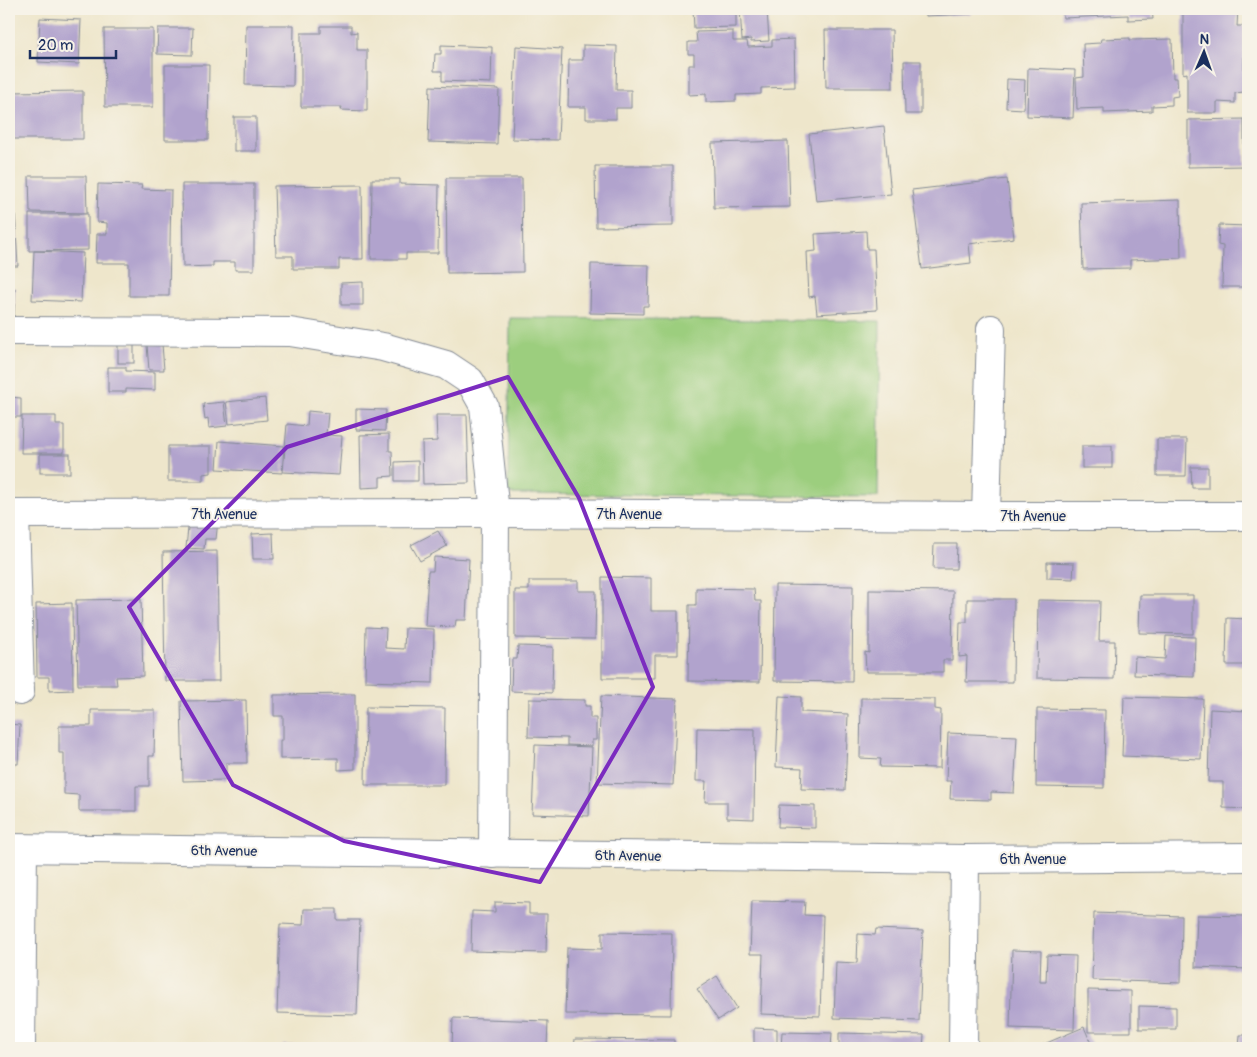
<svg xmlns="http://www.w3.org/2000/svg" width="1257" height="1057" font-family="Pangolin,sans-serif">
<style>
.green{fill:#9cce7e;stroke:#5c7e6e}
.building{fill:#b1a3cd}
.lines{fill:none;stroke-linecap:round;stroke-linejoin:round}
.minor-casing{stroke:#848a94;stroke-width:30}
.minor{stroke:#fff;stroke-width:28}
.marked{fill:none;stroke:#7b2cbf;stroke-width:4;stroke-linejoin:round}
.labels{text-anchor:middle;dominant-baseline:central;stroke-width:4;stroke-linejoin:round;paint-order:stroke}
.street-label{font-size:14px;fill:#1b2f5e;stroke:#f7f3e8}
</style>
<rect width="100%" height="100%" fill="#f7f3e8"/>
<filter id="ink" filterUnits="userSpaceOnUse"><feTurbulence type="fractalNoise" baseFrequency=".02" numOctaves="2"/><feDisplacementMap in="SourceGraphic" scale="10" xChannelSelector="R" yChannelSelector="G"/><feConvolveMatrix kernelMatrix="1 2 1 2 8 2 1 2 1" color-interpolation-filters="sRGB"/></filter>
<filter id="wash" filterUnits="userSpaceOnUse"><feTurbulence type="fractalNoise" baseFrequency=".0096" numOctaves="4" result="noise"/><feDisplacementMap in="SourceGraphic" scale="20" xChannelSelector="R" yChannelSelector="G"/><feGaussianBlur stdDeviation="1.12" result="paint"/><feColorMatrix in="noise" values="0 0 0 0 0 0 0 0 0 0 0 0 0 0 0 0 0 1.4 0 .05"/><feComposite in="paint" operator="in"/></filter>
<g filter="url(#wash)">
<rect width="100%" height="100%" fill="#eee6cb"/>
<path class="green" d="M 510,318 L 880,321 L 878,497 L 508,494 Z"/>
<g id="blocks">
<g class="building">
<path d="M 693,9 L 736,9 L 736,27 L 694,28 Z"/>
<path d="M 740,9 L 767,9 L 769,41 L 751,42 L 751,39 L 742,40 Z"/>
<path d="M 925,9 L 970,9 L 971,14 L 926,16 Z"/>
<path d="M 1062,9 L 1152,9 L 1153,19 L 1128,20 L 1128,15 L 1063,18 Z"/>
<path d="M 1183,9 L 1238,9 L 1237,26 L 1244,26 L 1244,92 L 1235,93 L 1235,103 L 1217,102 L 1217,113 L 1187,113 L 1187,73 L 1183,74 Z"/>
<path d="M 40,18 L 81,20 L 79,64 L 38,62 Z"/>
<path d="M 246,25 L 294,25 L 293,86 L 245,85 Z"/>
<path d="M 321,26 L 351,26 L 351,33 L 357,32 L 357,50 L 367,50 L 367,111 L 341,110 L 342,107 L 301,107 L 301,33 L 321,33 Z"/>
<path d="M 158,28 L 193,28 L 192,55 L 157,54 Z"/>
<path d="M 104,29 L 153,29 L 153,107 L 105,107 Z"/>
<path d="M 825,30 L 892,30 L 893,88 L 826,88 Z"/>
<path d="M 733,31 L 733,41 L 747,41 L 748,47 L 772,46 L 772,40 L 794,39 L 795,87 L 761,88 L 761,94 L 736,95 L 736,101 L 706,102 L 706,94 L 689,95 L 689,65 L 694,65 L 694,54 L 688,54 L 688,42 L 697,42 L 696,32 Z"/>
<path d="M 1130,38 L 1130,40 L 1172,39 L 1173,78 L 1177,78 L 1178,96 L 1172,97 L 1172,105 L 1152,106 L 1152,111 L 1104,113 L 1104,108 L 1077,109 L 1076,78 L 1084,77 L 1083,44 L 1100,43 L 1101,39 Z"/>
<path d="M 441,45 L 492,47 L 491,83 L 442,81 L 442,71 L 434,71 L 435,54 L 441,54 Z"/>
<path d="M 583,45 L 617,46 L 616,90 L 631,90 L 631,108 L 616,108 L 616,119 L 586,119 L 586,107 L 568,107 L 569,60 L 583,60 Z"/>
<path d="M 516,46 L 562,49 L 558,140 L 512,139 Z"/>
<path d="M 904,61 L 921,61 L 921,114 L 905,114 Z"/>
<path d="M 165,65 L 209,65 L 208,140 L 165,140 Z"/>
<path d="M 1028,68 L 1075,70 L 1073,118 L 1027,116 Z"/>
<path d="M 1007,79 L 1025,80 L 1024,109 L 1006,108 Z"/>
<path d="M 430,86 L 499,89 L 497,144 L 428,142 Z"/>
<path d="M 83,91 L 83,139 L 9,139 L 9,92 Z"/>
<rect x="234" y="117" width="22" height="34"/>
<path d="M 1244,119 L 1244,166 L 1188,167 L 1188,120 Z"/>
<path d="M 884,126 L 891,194 L 816,201 L 809,134 Z"/>
<path d="M 788,141 L 790,207 L 714,208 L 712,143 Z"/>
<path d="M 595,166 L 673,166 L 673,226 L 596,227 Z"/>
<path d="M 29,176 L 86,176 L 87,213 L 30,212 Z"/>
<path d="M 446,178 L 522,178 L 523,272 L 447,273 Z"/>
<path d="M 372,179 L 400,179 L 400,184 L 439,185 L 438,253 L 406,253 L 406,259 L 371,259 Z"/>
<path d="M 1007,179 L 1014,238 L 969,244 L 971,263 L 922,269 L 912,190 Z"/>
<path d="M 98,184 L 142,185 L 141,189 L 171,190 L 169,296 L 129,296 L 129,263 L 96,263 L 97,234 L 107,234 L 107,223 L 97,222 Z"/>
<path d="M 182,184 L 254,184 L 254,270 L 235,270 L 235,262 L 213,262 L 213,266 L 183,267 Z"/>
<path d="M 362,185 L 363,259 L 339,259 L 339,269 L 293,269 L 293,256 L 276,256 L 274,186 Z"/>
<path d="M 1180,200 L 1181,258 L 1130,260 L 1130,268 L 1083,269 L 1081,203 Z"/>
<path d="M 9,211 L 15,211 L 18,266 L 9,266 Z"/>
<path d="M 29,214 L 88,214 L 88,250 L 29,251 Z"/>
<path d="M 1219,225 L 1248,226 L 1248,287 L 1222,287 L 1223,246 L 1218,245 Z"/>
<path d="M 866,231 L 867,249 L 874,249 L 877,310 L 817,314 L 815,296 L 809,297 L 807,252 L 816,251 L 815,234 Z"/>
<path d="M 34,251 L 83,253 L 81,302 L 32,300 Z"/>
<path d="M 591,264 L 649,265 L 648,306 L 643,306 L 643,314 L 590,313 Z"/>
<path d="M 363,282 L 363,305 L 341,305 L 341,283 Z"/>
<path d="M 9,288 L 15,288 L 14,316 L 9,315 Z"/>
<path d="M 162,344 L 164,370 L 149,370 L 147,345 Z"/>
<rect x="118" y="345" width="16" height="18"/>
<path d="M 108,367 L 126,367 L 126,371 L 155,372 L 155,390 L 126,389 L 126,392 L 108,392 Z"/>
<path d="M 9,397 L 21,398 L 21,417 L 9,417 Z"/>
<path d="M 265,398 L 267,420 L 229,424 L 226,402 Z"/>
<path d="M 224,402 L 227,426 L 209,428 L 208,418 L 205,419 L 203,404 Z"/>
<path d="M 356,409 L 386,410 L 385,431 L 356,430 Z"/>
<path d="M 308,411 L 328,413 L 326,435 L 342,436 L 339,475 L 283,472 L 287,424 L 307,426 Z"/>
<path d="M 436,415 L 467,415 L 469,483 L 423,484 L 422,442 L 437,441 Z"/>
<path d="M 22,416 L 56,416 L 56,425 L 64,425 L 64,453 L 21,453 Z"/>
<path d="M 389,434 L 389,451 L 392,451 L 393,476 L 380,477 L 380,487 L 361,488 L 360,435 Z"/>
<path d="M 1157,439 L 1187,439 L 1186,476 L 1157,476 Z"/>
<path d="M 219,441 L 284,446 L 282,473 L 217,469 Z"/>
<path d="M 168,446 L 211,446 L 211,473 L 203,474 L 203,481 L 168,481 Z"/>
<rect x="1082" y="446" width="30" height="22"/>
<rect x="40" y="454" width="30" height="19"/>
<path d="M 418,461 L 418,481 L 395,481 L 395,462 Z"/>
<path d="M 1191,467 L 1208,467 L 1208,488 L 1192,488 Z"/>
<path d="M 189,518 L 218,520 L 216,539 L 205,539 L 204,549 L 186,548 Z"/>
<path d="M 438,531 L 447,546 L 420,561 L 411,545 Z"/>
<path d="M 273,533 L 274,559 L 253,559 L 252,534 Z"/>
<path d="M 934,544 L 957,544 L 956,569 L 933,569 Z"/>
<path d="M 217,551 L 219,681 L 165,681 L 163,552 Z"/>
<path d="M 434,557 L 469,559 L 466,620 L 456,620 L 455,627 L 425,626 L 428,571 L 433,571 Z"/>
<path d="M 1047,562 L 1074,563 L 1073,579 L 1047,578 Z"/>
<path d="M 602,577 L 651,578 L 651,611 L 678,611 L 678,655 L 655,655 L 655,678 L 602,678 Z"/>
<path d="M 529,581 L 578,581 L 578,591 L 596,591 L 595,639 L 515,638 L 515,590 L 529,590 Z"/>
<path d="M 775,585 L 853,586 L 852,682 L 774,681 Z"/>
<path d="M 696,588 L 754,589 L 755,601 L 761,601 L 760,682 L 688,681 L 689,605 L 696,605 Z"/>
<path d="M 869,590 L 953,591 L 952,660 L 943,660 L 943,672 L 866,672 L 865,652 L 869,653 Z"/>
<path d="M 1140,595 L 1193,595 L 1193,634 L 1139,633 Z"/>
<path d="M 141,599 L 143,676 L 116,677 L 117,685 L 78,685 L 76,600 Z"/>
<path d="M 967,599 L 1014,599 L 1013,682 L 966,682 L 967,656 L 959,657 L 960,622 L 967,622 Z"/>
<path d="M 1038,600 L 1100,601 L 1099,641 L 1115,641 L 1114,679 L 1037,678 Z"/>
<path d="M 72,603 L 73,690 L 49,691 L 49,677 L 37,677 L 36,604 Z"/>
<path d="M 1227,618 L 1248,619 L 1248,665 L 1226,665 Z"/>
<path d="M 366,627 L 386,628 L 385,648 L 404,649 L 405,628 L 434,629 L 433,683 L 365,681 Z"/>
<path d="M 1166,636 L 1195,637 L 1194,677 L 1134,675 L 1135,657 L 1165,659 Z"/>
<path d="M 518,646 L 553,647 L 552,693 L 511,691 L 512,659 L 517,659 Z"/>
<path d="M 355,694 L 355,769 L 338,770 L 338,758 L 280,759 L 280,740 L 283,740 L 283,716 L 274,716 L 274,695 Z"/>
<path d="M 601,696 L 677,699 L 673,785 L 597,783 Z"/>
<path d="M 779,696 L 801,697 L 801,712 L 848,714 L 845,790 L 801,789 L 802,768 L 776,767 Z"/>
<path d="M 1124,697 L 1203,699 L 1201,759 L 1122,756 Z"/>
<path d="M 861,698 L 935,699 L 935,709 L 941,710 L 940,768 L 880,767 L 881,759 L 860,758 Z"/>
<path d="M 529,699 L 585,700 L 585,706 L 590,706 L 590,718 L 596,718 L 596,740 L 592,740 L 592,746 L 567,745 L 567,738 L 528,737 Z"/>
<path d="M 246,700 L 247,763 L 226,763 L 226,780 L 183,781 L 181,701 Z"/>
<path d="M 366,707 L 445,708 L 444,785 L 365,785 Z"/>
<path d="M 1037,709 L 1105,710 L 1104,788 L 1036,787 Z"/>
<path d="M 1210,709 L 1248,711 L 1248,809 L 1223,808 L 1223,782 L 1208,782 Z"/>
<path d="M 91,710 L 155,710 L 154,756 L 149,756 L 149,786 L 136,786 L 136,811 L 79,811 L 79,795 L 64,794 L 64,753 L 59,753 L 59,726 L 91,726 Z"/>
<path d="M 9,724 L 20,725 L 18,764 L 9,764 Z"/>
<path d="M 697,728 L 755,729 L 754,819 L 727,818 L 727,802 L 705,802 L 706,781 L 696,781 Z"/>
<path d="M 948,733 L 1017,736 L 1014,793 L 991,792 L 991,800 L 950,799 L 951,781 L 946,781 Z"/>
<path d="M 535,745 L 592,747 L 589,816 L 532,814 Z"/>
<path d="M 779,805 L 815,806 L 815,828 L 778,827 Z"/>
<path d="M 752,901 L 805,902 L 804,915 L 823,916 L 820,1016 L 761,1014 L 763,954 L 750,954 Z"/>
<path d="M 495,902 L 529,903 L 529,914 L 547,914 L 546,953 L 471,951 L 472,911 L 495,912 Z"/>
<path d="M 304,909 L 337,909 L 337,920 L 360,920 L 357,1015 L 277,1013 L 280,924 L 303,925 Z"/>
<path d="M 1094,913 L 1182,916 L 1181,983 L 1092,980 Z"/>
<path d="M 1197,915 L 1248,916 L 1248,969 L 1195,967 Z"/>
<path d="M 876,929 L 923,931 L 919,1021 L 834,1018 L 836,962 L 857,963 L 858,934 L 875,935 Z"/>
<path d="M 602,932 L 672,933 L 671,1015 L 565,1014 L 567,948 L 602,949 Z"/>
<path d="M 1012,950 L 1041,951 L 1040,982 L 1046,982 L 1047,955 L 1076,956 L 1074,1030 L 1010,1028 Z"/>
<path d="M 717,976 L 737,1008 L 718,1020 L 697,989 Z"/>
<path d="M 1088,990 L 1131,991 L 1131,1032 L 1088,1032 Z"/>
<path d="M 1139,1006 L 1176,1007 L 1176,1029 L 1139,1029 Z"/>
<path d="M 453,1018 L 548,1021 L 547,1048 L 452,1048 Z"/>
<path d="M 1084,1027 L 1093,1048 L 1035,1048 Z"/>
<path d="M 754,1028 L 777,1029 L 777,1048 L 754,1048 Z"/>
<path d="M 782,1032 L 832,1033 L 831,1048 L 781,1048 Z"/>
<path d="M 839,1033 L 924,1035 L 923,1048 L 839,1048 Z"/>
<path d="M 1240,1035 L 1248,1035 L 1248,1048 L 1239,1048 Z"/>
<path d="M 575,1039 L 674,1040 L 674,1048 L 574,1048 Z"/>
<path d="M 283,1045 L 324,1046 L 324,1048 L 283,1048 Z"/>
</g>
</g>
</g>
<g filter="url(#ink)">
<use href="#blocks" fill-opacity="0" stroke="#848a94" stroke-width="1"/>
<g class="lines">
<g class="minor-casing">
<g id="minor">
<path d="M 9,331 L 290,332 L 383,347 L 446,365 L 470,381 L 484,406 L 495,513 L 493,854"/>
<path d="M 9,514 L 495,513 L 986,516 L 1248,516"/>
<path d="M 15,514 L 20,691"/>
<path d="M 986,516 L 991,329"/>
<path d="M 9,848 L 965,859 L 1248,857"/>
<path d="M 21,1048 L 23,849"/>
<path d="M 963,1048 L 965,859"/>
</g>
</g>
<use href="#minor" class="minor"/>
</g>
</g>
<path class="marked" d="M 508,377 L 579,498 L 653,687 L 540,882 L 344,841 L 233,785 L 129,607 L 287,447 Z"/>
<g class="labels">
<g class="street-label">
<text x="224" y="514">7th Avenue</text>
<text x="629" y="514">7th Avenue</text>
<text x="1033" y="516">7th Avenue</text>
<text transform="translate(224 851) rotate(1)">6th Avenue</text>
<text transform="translate(628 856) rotate(1)">6th Avenue</text>
<text x="1033" y="859">6th Avenue</text>
</g>
</g>
<rect width="1257" height="1057" fill="none" stroke="#f7f3e8" stroke-width="30"/>
<g transform="translate(1204 52) rotate(2)" stroke="#f7f3e8" stroke-width="4" paint-order="stroke">
<path d="M0-4L9 19L0 12L-9 19Z" fill="#1b2f5e"/>
<text y="-8" font-size="14" font-weight="bold" text-anchor="middle" fill="#1b2f5e">N</text>
</g>
<path d="M30 50v8h86v-8" fill="none" stroke="#1b2f5e" stroke-width="2.5"/>
<text x="38" y="50" font-size="15" fill="#1b2f5e" stroke="#f7f3e8" stroke-width="4" paint-order="stroke">20 m</text>
</svg>
